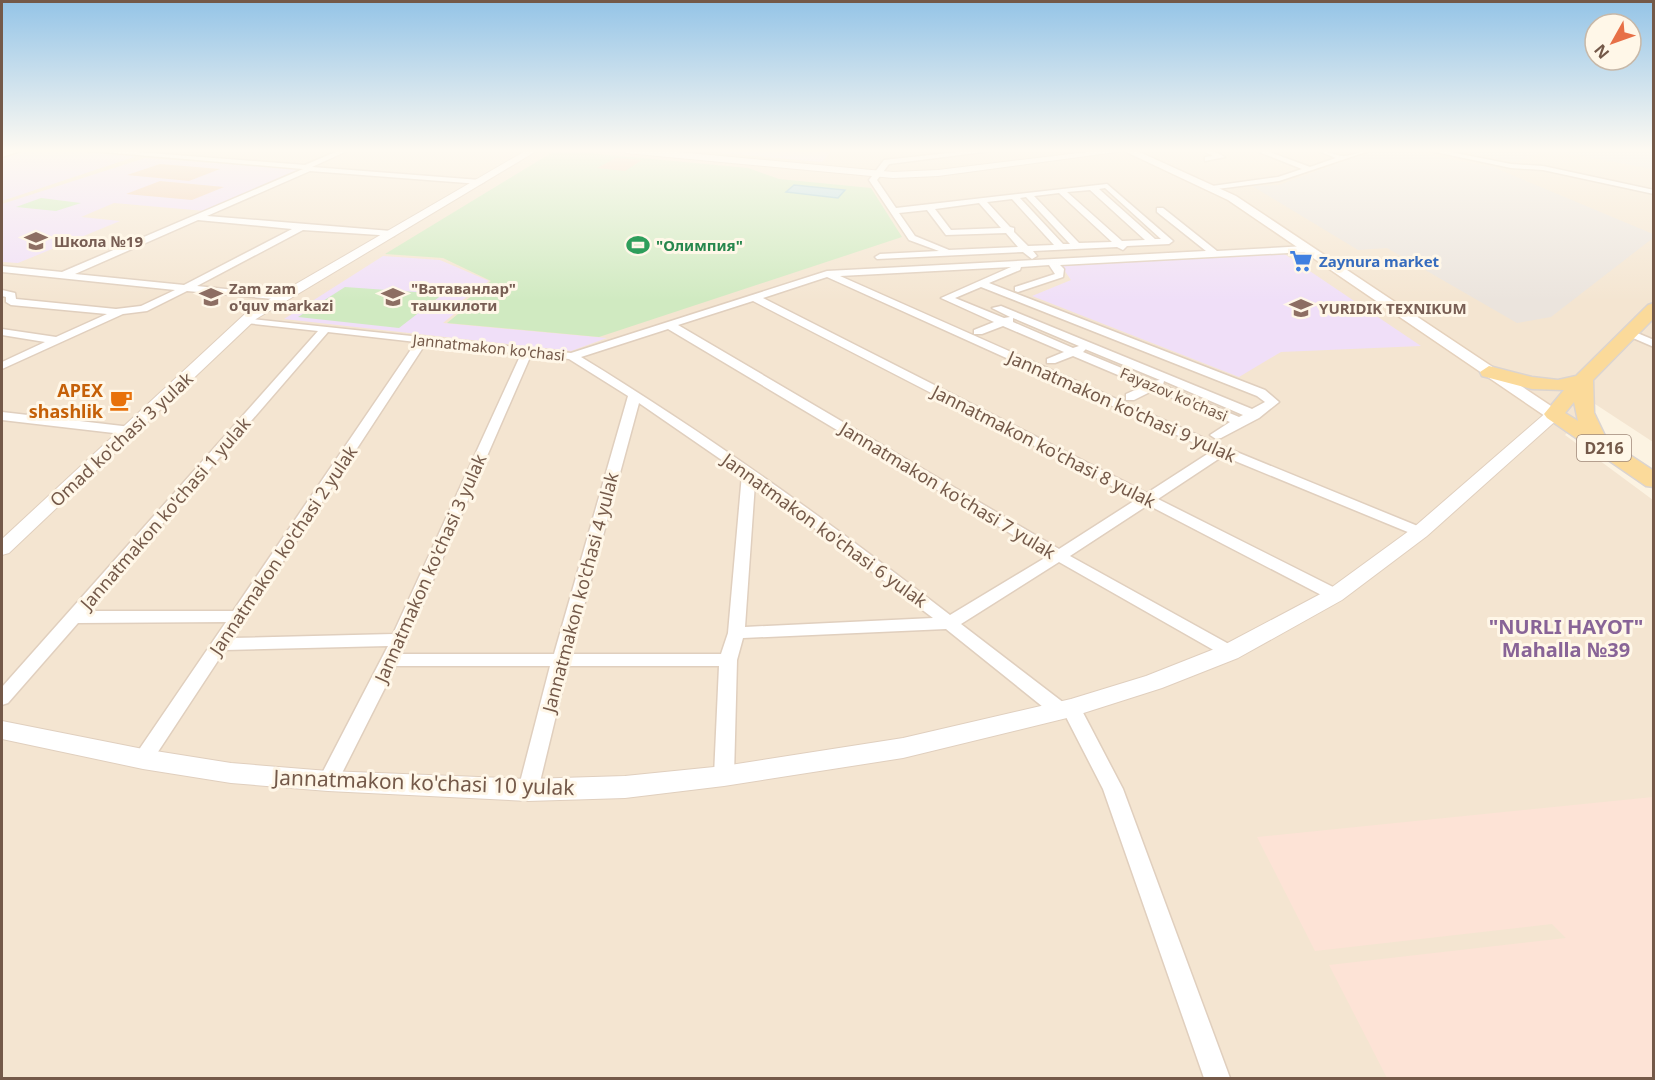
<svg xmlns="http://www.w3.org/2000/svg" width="1655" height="1080" font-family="'Noto Sans',sans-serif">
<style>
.residential{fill:#f4e5d1}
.commercial{fill:#fde3d6}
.industrial{fill:#ebe4dd}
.education{fill:#f0dff8}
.green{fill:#d0eac1}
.water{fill:#b7dde6;stroke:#9dccd7;stroke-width:1.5}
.building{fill:#f2d2ba}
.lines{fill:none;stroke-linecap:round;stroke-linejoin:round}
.minor-casing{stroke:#e0cfbe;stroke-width:3}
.tertiary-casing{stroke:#e0cfbe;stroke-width:2}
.secondary-casing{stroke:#e5d1bc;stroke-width:3}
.primary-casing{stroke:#dbd4d0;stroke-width:3}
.minor{fill:#fff;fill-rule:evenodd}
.tertiary{fill:#fff;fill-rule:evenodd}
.secondary{fill:#fff;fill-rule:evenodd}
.primary{fill:#fbda9a;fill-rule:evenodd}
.labels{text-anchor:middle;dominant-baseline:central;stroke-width:6;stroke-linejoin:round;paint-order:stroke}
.far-education-label{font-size:15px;font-weight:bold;fill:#785e54;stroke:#fff7e8;text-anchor:start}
.far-leisure-label{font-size:15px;font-weight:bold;fill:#27864d;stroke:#fff7e8;text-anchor:start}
.far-shop-label{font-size:15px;font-weight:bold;fill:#366cbe;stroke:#fff7e8;text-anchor:start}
.far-street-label{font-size:15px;fill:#745949;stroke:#fff7e8}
.shield{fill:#fff7e8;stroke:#9e8879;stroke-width:1.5}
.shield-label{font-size:16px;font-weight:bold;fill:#745949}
.food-label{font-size:18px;font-weight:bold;fill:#c56008;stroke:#fff7e8;text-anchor:end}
.street-label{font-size:18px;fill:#745949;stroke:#fff7e8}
.neighbourhood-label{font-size:20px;font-weight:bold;fill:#886497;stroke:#fff7e8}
.near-street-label{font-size:21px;fill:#745949;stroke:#fff7e8}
</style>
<rect width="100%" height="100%" fill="#fcf3e2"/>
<path class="residential" d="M 2,150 L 1653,150 L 1653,442 L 1595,404 L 1565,435 L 1653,500 L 1653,1078 L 2,1078 Z"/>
<path class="commercial" d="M 1653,797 L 1654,1077 L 1645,1078 L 1387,1078 L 1329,965 L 1566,938 L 1552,924 L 1315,951 L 1257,837 Z"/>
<g class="industrial">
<path d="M 1372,150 L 1401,150 L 1493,167 L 1653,234 L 1653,238 L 1551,317 L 1517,323 L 1387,248 L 1358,250 L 1252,186 L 1279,185 Z"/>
<path d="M 1454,150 L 1653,150 L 1653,169 L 1549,150 L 1515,162 Z"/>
</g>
<g class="education">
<path d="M 26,150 L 69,150 L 137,156 L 2,201 L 2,157 Z"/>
<path d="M 688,150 L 833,150 L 822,162 Z"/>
<path d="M 145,158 L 301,169 L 205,211 L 114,203 L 81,217 L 120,221 L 18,263 L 2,262 L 2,204 Z"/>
<path d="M 1280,251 L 1421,346 L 1281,352 L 1239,377 L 1032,296 L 1071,280 L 1062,267 L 1055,265 Z"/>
<path d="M 383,256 L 440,260 L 489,281 L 446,312 L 454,314 L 443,323 L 607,338 L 571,351 L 284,319 Z"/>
</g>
<g class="green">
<path d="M 556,150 L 748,168 L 779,179 L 871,188 L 902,237 L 599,337 L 447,323 L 458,314 L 450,313 L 491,281 L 443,258 L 385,254 Z"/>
<path d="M 41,198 L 81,203 L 56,211 L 16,207 Z"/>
<path d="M 345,287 L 443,294 L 399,328 L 298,317 Z"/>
</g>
<path class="water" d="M 794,185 L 845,190 L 838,198 L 786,192 Z"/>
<g class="building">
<path d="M 616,158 L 642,160 L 625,171 L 597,168 Z"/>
<path d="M 160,164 L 220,169 L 189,181 L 127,175 Z"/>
<path d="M 160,181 L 224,187 L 192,200 L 126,194 Z"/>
</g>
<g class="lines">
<g class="minor-casing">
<g id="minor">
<path d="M 12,150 L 23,150 L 2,157 L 2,153 Z"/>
<path d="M 79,150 L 111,150 L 305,165 L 340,150 L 349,150 L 312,167 L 480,180 L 484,182 L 480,184 L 310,171 L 207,216 L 391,231 L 394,232 L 394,236 L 303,230 L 197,286 L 281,295 L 286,298 L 285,300 L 187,291 L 147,311 L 123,314 L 2,369 L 2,362 L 45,342 L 2,335 L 2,329 L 56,337 L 107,314 L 11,305 L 6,302 L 6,297 L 2,296 L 2,290 L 15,293 L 16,299 L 116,309 L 141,306 L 175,290 L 2,272 L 2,266 L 62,272 L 303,169 ZM 198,220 L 292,229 L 184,285 L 75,274 Z"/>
<path d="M 976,150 L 999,150 L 889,164 L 877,180 L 896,208 L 1107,184 L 1173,241 L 1169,244 L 1127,246 L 1123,250 L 1117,247 L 1033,251 L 1037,256 L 1032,259 L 1023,252 L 877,259 L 875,257 L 880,254 L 939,251 L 909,240 L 869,180 L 884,160 ZM 1105,188 L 1161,239 L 1155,239 L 1099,189 ZM 1090,190 L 1145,240 L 1122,241 L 1067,192 ZM 1059,193 L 1112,242 L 1079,243 L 1034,196 ZM 1026,197 L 1070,244 L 1063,244 L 1020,198 ZM 1012,199 L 1054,245 L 1028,246 L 1014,232 L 1014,228 L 1010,227 L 987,202 ZM 979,203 L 1001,228 L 951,230 L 935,209 ZM 927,210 L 946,235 L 1006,233 L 1018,247 L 949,250 L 915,236 L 899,213 Z"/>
<path d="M 1202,150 L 1211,150 L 1225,157 L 1205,161 L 1205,157 L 1213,156 Z"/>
<path d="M 1254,150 L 1264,150 L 1310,167 L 1336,158 L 1316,150 C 1325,150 1335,156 1344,156 C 1353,156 1362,150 1372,150 L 1279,181 L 1209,190 L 1212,186 L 1278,177 L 1302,169 Z"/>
<path d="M 1426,150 L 1440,150 L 1511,164 L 1543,166 L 1654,190 L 1654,194 L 1543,170 L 1511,168 Z"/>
<path d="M 1157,208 L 1163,208 L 1217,251 L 1306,246 L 1310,249 L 1306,252 L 1060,265 L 1064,269 L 1063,277 L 1018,292 L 1015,291 L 1015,287 L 1055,274 L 1049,265 L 1021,267 L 1020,270 L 989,283 L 1265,390 L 1279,402 L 1259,418 L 1221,438 L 1216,439 L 1210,435 L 1230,422 L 1154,390 L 1134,400 L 1126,400 L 1126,394 L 1144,386 L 1073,356 L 1055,363 L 1047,363 L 1047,359 L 1064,352 L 1003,326 L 982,334 L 974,334 L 974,330 L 994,322 L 941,298 L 1011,267 L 840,276 L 1227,448 L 1425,529 L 1427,532 L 1420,536 L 1415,535 L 1223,456 L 1158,499 L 1341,591 L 1343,595 L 1341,599 L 1329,599 L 1148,505 L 1070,556 L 1236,648 L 1239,652 L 1236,656 L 1224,656 L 1059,562 L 961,624 L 1064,703 L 1071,701 L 1078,703 L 1123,789 L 1230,1078 L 1204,1078 L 1103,789 L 1065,715 L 1053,715 L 946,629 L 743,638 L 737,660 L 734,776 L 731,782 L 724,784 L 717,782 L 714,776 L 719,666 L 568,666 L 538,790 L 535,796 L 528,798 L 521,796 L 518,790 L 550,666 L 396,666 L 335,787 L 328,789 L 321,787 L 318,781 L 388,646 L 225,650 L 150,764 L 143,767 L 136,764 L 133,759 L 136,754 L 226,622 L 78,623 L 8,703 L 2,705 L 2,687 L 318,331 L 246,323 L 242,322 L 242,318 L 571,353 L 827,271 L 1206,251 L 1157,212 ZM 827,277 L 1212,451 L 1147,493 L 763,298 ZM 981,287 L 1257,396 L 1265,402 L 1252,409 L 1001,306 L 992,308 L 1010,317 L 1004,318 L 955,298 ZM 753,301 L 1137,499 L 1059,549 L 678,325 ZM 1013,318 L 1079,346 L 1073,348 L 1013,322 ZM 668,329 L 1048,556 L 950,615 C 831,523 709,435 581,357 ZM 328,332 L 416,342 L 233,611 L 87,611 ZM 426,343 L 521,354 L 393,634 L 233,638 ZM 1086,349 L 1085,349 L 1160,380 L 1153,381 L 1083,352 ZM 531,355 L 569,359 L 628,396 L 554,654 L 401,654 ZM 1164,381 L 1243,415 L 1239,417 L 1163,385 ZM 639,403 L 742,474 L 728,633 L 721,654 L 571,654 ZM 755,483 L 933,618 L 745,627 Z"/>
<path d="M 1630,330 L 1654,340 L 1654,347 L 1626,335 L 1626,331 Z"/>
<path d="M 2,412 L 131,427 L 137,431 L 131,435 L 2,420 Z"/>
</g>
</g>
<g class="tertiary-casing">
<g id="tertiary">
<path d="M 527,150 L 538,150 L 256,319 L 9,553 L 2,555 L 2,539 L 246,313 Z"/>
<path d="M 622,150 L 656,150 L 893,172 L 938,170 L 1104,150 L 1131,150 L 938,176 L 893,178 L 626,153 Z"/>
<path d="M 1554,409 L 1562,414 L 1560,417 L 1427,536 L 1342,600 L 1238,658 L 1162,688 L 1071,717 L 903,758 L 724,786 L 625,798 L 528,801 L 328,791 L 231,783 L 143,769 L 2,739 L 2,721 L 143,749 L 231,763 L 328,771 L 528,779 L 625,776 L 724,766 L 903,738 L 1071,699 L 1146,676 L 1222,646 L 1328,590 L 1413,528 L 1548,411 Z"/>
</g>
</g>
<g class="secondary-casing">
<path id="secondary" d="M 1122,150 L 1135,150 L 1236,196 L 1563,414 L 1560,418 L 1548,418 L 1228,200 Z"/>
</g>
<g class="primary-casing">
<path id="primary" d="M 1654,303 L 1654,318 L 1593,380 L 1594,413 L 1607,440 L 1654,471 L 1654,487 L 1646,486 L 1547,418 L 1544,414 L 1564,390 L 1532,389 L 1482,376 L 1480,372 L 1489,366 L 1532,377 L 1558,380 L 1576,376 L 1648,305 ZM 1574,402 L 1578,421 L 1565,413 Z"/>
</g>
<use href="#minor" class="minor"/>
<use href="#tertiary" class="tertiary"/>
<use href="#secondary" class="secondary"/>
<use href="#primary" class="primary"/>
</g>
<linearGradient id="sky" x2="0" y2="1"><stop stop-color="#94c4e7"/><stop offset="0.5" stop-color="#fefaf2"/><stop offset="1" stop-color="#fefaf2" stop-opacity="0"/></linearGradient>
<rect width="1655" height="301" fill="url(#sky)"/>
<defs>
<g id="school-bare" transform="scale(1.8)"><path d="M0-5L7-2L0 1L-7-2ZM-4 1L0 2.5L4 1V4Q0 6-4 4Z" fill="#8d6e63" stroke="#fff7e8" stroke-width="2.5" paint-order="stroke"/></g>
<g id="stadium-bare" transform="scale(1.8)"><path d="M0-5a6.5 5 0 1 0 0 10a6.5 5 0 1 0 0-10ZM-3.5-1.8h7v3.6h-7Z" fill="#2e9e5b" stroke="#fff7e8" stroke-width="2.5" paint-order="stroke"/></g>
<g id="supermarket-bare" transform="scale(1.8)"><path d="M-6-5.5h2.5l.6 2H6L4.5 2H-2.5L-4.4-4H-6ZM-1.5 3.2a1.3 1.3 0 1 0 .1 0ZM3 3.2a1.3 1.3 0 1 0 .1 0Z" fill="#3f7fe0" stroke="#fff7e8" stroke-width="2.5" paint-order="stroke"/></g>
<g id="university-bare" transform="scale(1.8)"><path d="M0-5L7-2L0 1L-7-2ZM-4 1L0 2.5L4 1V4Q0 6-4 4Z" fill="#8d6e63" stroke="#fff7e8" stroke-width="2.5" paint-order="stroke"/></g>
<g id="cafe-bare" transform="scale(1.8)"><path d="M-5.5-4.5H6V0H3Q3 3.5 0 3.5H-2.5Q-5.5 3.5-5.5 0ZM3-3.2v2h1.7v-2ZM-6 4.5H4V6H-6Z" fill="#e8710a" stroke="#fff7e8" stroke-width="2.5" paint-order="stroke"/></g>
</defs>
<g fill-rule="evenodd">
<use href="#school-bare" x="36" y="241"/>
<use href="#stadium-bare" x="638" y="245"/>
<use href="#supermarket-bare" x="1301" y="261"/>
<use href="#university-bare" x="211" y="297"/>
<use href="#school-bare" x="393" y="297"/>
<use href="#university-bare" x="1301" y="308"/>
<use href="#cafe-bare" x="121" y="400"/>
</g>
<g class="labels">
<g class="far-education-label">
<text x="54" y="241">Школа №19</text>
<text x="229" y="288">Zam zam<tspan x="229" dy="17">o'quv markazi</tspan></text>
<text x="411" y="288">"Ватаванлар"<tspan x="411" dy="17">ташкилоти</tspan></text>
<text x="1319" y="308">YURIDIK TEXNIKUM</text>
</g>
<g class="far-leisure-label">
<text x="656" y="245">"Олимпия"</text>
</g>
<g class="far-shop-label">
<text x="1319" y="261">Zaynura market</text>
</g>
<g class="far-street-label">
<text transform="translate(489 347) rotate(6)">Jannatmakon ko'chasi</text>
<text transform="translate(1174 394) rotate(23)">Fayazov ko'chasi</text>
</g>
<rect class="shield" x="1577" y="435" width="54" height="26" rx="4.5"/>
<g class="shield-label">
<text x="1604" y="448">D216</text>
</g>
<g class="food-label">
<text x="103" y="390">APEX<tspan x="103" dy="21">shashlik</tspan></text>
</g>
<g class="street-label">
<text transform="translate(1122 406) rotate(24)">Jannatmakon ko'chasi 9 yulak</text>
<text transform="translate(121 439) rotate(-43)">Omad ko'chasi 3 yulak</text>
<text transform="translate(1044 446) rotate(27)">Jannatmakon ko'chasi 8 yulak</text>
<text transform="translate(948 490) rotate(31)">Jannatmakon ko'chasi 7 yulak</text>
<text transform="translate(165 513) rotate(-49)">Jannatmakon ko'chasi 1 yulak</text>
<text transform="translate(825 530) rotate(36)">Jannatmakon ko'chasi 6 yulak</text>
<text transform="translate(283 550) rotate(-56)">Jannatmakon ko'chasi 2 yulak</text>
<text transform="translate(430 568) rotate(-66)">Jannatmakon ko'chasi 3 yulak</text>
<text transform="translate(580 592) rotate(-75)">Jannatmakon ko'chasi 4 yulak</text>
</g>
<g class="neighbourhood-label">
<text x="1566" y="626">"NURLI HAYOT"<tspan x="1566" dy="23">Mahalla №39</tspan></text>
</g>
<g class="near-street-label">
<text transform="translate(424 782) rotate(2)">Jannatmakon ko'chasi 10 yulak</text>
</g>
</g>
<rect width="1655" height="1080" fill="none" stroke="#745949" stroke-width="6"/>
<g transform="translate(1613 42) rotate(230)"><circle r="28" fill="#fff7e8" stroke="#c7b8a8" stroke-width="1.5"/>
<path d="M0-4.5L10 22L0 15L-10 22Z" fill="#e77047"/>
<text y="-9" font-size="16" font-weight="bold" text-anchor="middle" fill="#745949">N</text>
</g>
</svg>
